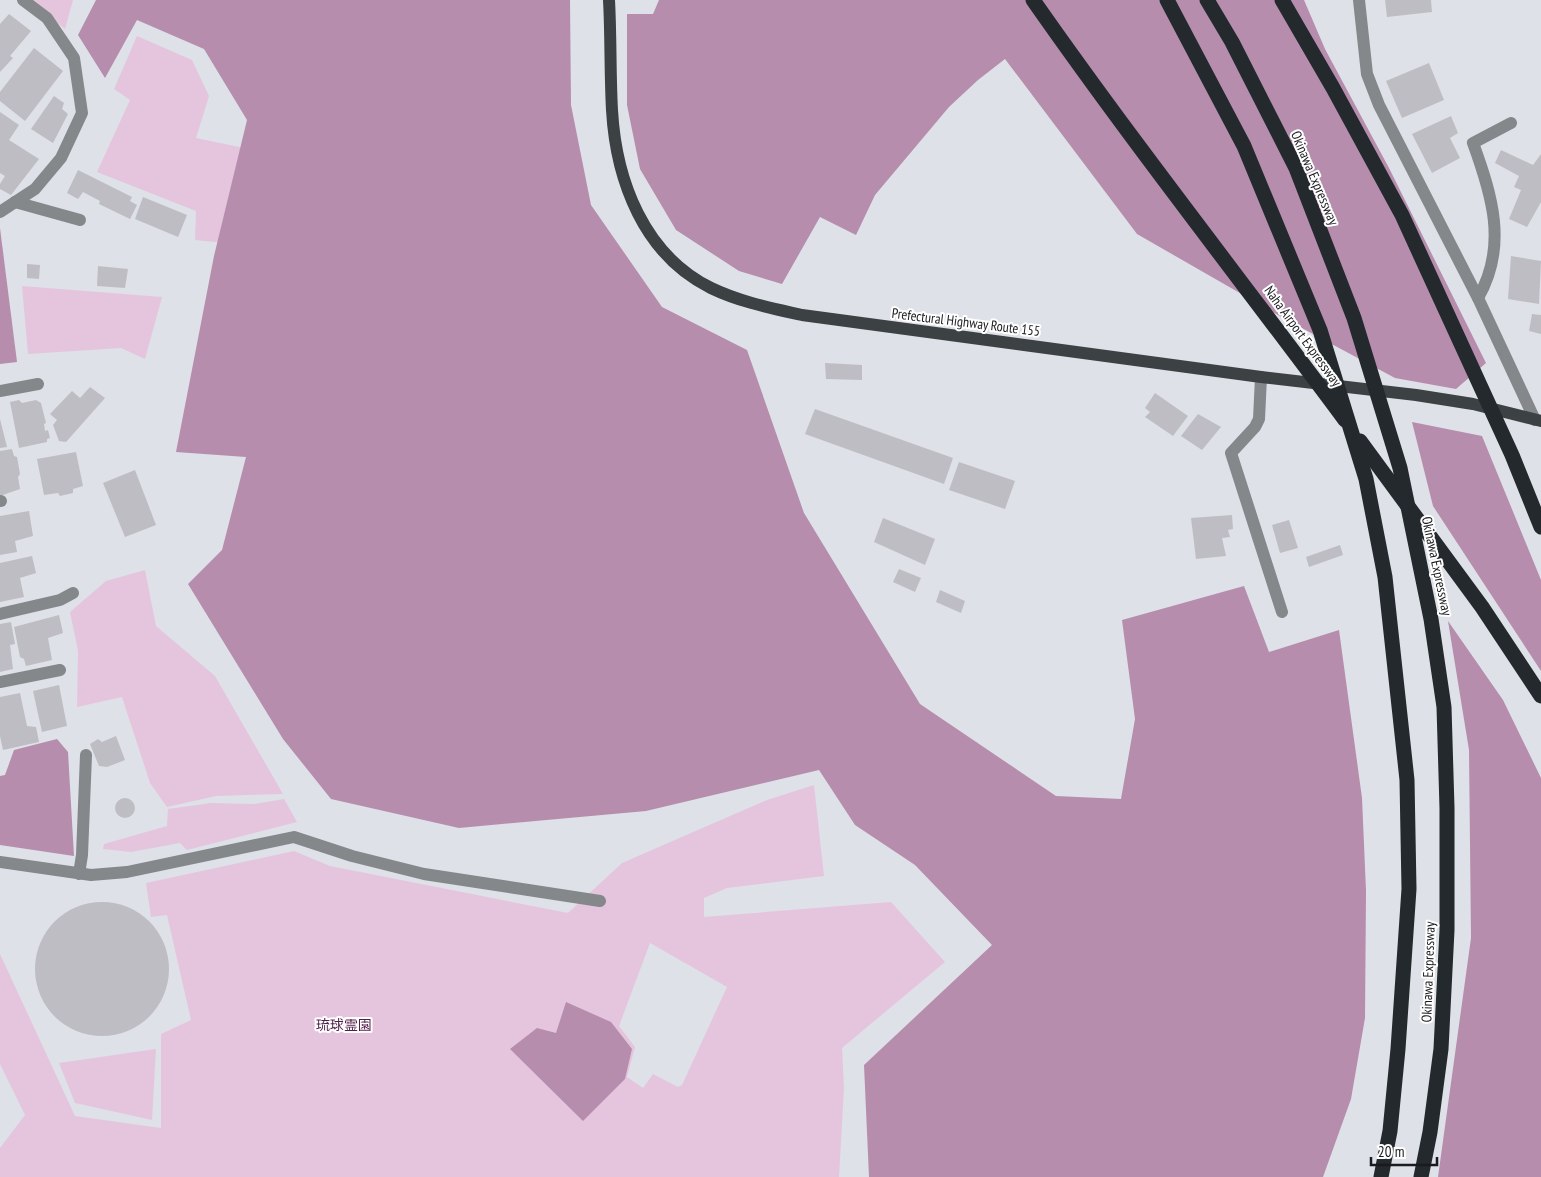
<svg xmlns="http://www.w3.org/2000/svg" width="1541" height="1177" font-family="'PT Sans Narrow','Noto Sans JP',sans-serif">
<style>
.green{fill:#e5c5dd;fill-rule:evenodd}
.forest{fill:#b68dad}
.building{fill:#bfbdc4}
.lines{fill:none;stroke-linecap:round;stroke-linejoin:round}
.minor{stroke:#85888a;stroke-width:12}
.major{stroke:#3c4144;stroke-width:12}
.highway{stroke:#23292d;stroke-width:15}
.labels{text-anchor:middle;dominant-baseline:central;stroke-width:4;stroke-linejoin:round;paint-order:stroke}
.street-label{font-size:14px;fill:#1a1b1e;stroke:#fff}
.park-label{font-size:14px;fill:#511e49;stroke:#fff}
</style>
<rect width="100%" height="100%" fill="#dee1e8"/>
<g class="green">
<path d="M 30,0 L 73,0 L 65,29 Z"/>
<path d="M 137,36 L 192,60 L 209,96 L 196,138 L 244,148 L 246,245 L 195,240 L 196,211 L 97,172 L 130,100 L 114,89 Z"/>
<path d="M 22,286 L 162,297 L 145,359 L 121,348 L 28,354 Z"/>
<path d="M 145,570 L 156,626 L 215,676 L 283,794 L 216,796 L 167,807 L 150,783 L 122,697 L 77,707 L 78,651 L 70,612 L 106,581 Z"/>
<path d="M 814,785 L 824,876 L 727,888 L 704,898 L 704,917 L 891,902 L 945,962 L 842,1048 L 844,1088 L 839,1177 L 0,1177 L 0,1148 L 25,1115 L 0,1064 L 0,954 L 75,1116 L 161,1128 L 161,1034 L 191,1020 L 167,915 L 151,917 L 146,883 L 294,851 L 330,866 L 568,913 L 622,863 L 767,800 ZM 650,943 L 727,987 L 682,1085 L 678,1087 L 653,1074 L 643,1088 L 627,1077 L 635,1047 L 619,1026 Z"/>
<path d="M 284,799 L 297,822 L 187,850 L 180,843 L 131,852 L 103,849 L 104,844 L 167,826 L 168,809 L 211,803 L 254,804 Z"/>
<path d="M 156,1049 L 152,1120 L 75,1103 L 59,1063 Z"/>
</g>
<g class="forest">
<path d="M 96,0 L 570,0 L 571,105 L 591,205 L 662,307 L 747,350 L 804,513 L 920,704 L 1056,796 L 1121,799 L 1135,719 L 1122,620 L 1244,586 L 1269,652 L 1339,630 L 1362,798 L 1366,891 L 1365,1018 L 1351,1099 L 1323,1177 L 869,1177 L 864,1065 L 992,945 L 915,865 L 855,825 L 819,770 L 646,811 L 459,828 L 331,799 L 283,739 L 188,584 L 222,550 L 246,457 L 176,452 L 214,256 L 247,120 L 204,49 L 137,20 L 105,78 L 78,35 Z"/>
<path d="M 659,0 L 1304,0 L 1325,49 L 1389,168 L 1486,363 L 1456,389 L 1395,378 L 1285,319 L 1137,234 L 1005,59 L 978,80 L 949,107 L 875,195 L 856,235 L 820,217 L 782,284 L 739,271 L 676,230 L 640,169 L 627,105 L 627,14 L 653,14 Z"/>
<path d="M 0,228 L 17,362 L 0,364 Z"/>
<path d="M 1412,422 L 1482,436 L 1541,580 L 1541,671 L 1433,506 Z"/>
<path d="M 1448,621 L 1503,700 L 1541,778 L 1541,1177 L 1438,1177 L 1471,938 L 1469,750 Z"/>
<path d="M 57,739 L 68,752 L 74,856 L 0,845 L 0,776 L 5,775 L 14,750 Z"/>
<path d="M 566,1002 L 611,1022 L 632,1049 L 625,1079 L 583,1121 L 510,1049 L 537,1028 L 556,1033 Z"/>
</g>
<g class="building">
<path d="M 1385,0 L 1431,0 L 1432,12 L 1387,17 Z"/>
<path d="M 9,14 L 31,31 L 10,56 L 13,58 L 0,72 L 0,24 Z"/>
<path d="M 34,48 L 63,71 L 25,121 L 0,101 L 0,92 Z"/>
<path d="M 1429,63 L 1444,100 L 1402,118 L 1386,81 Z"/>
<path d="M 54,96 L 64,103 L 62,109 L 68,114 L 53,143 L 31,129 Z"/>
<path d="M 0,112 L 19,125 L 9,140 L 39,159 L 11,195 L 0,189 L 0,184 L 5,176 L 0,173 Z"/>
<path d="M 1451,116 L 1458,133 L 1450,138 L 1460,158 L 1432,173 L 1412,134 Z"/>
<path d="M 1501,150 L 1533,165 L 1541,154 L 1541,202 L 1527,227 L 1509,219 L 1521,190 L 1514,187 L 1519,176 L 1495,163 Z"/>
<path d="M 78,170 L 132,197 L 130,201 L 137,205 L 130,219 L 99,204 L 100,201 L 83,192 L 78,199 L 67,193 Z"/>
<path d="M 143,197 L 187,215 L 178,237 L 135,219 Z"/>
<path d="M 1511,256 L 1541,261 L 1539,304 L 1508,299 Z"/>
<path d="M 27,264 L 40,265 L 39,279 L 27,278 Z"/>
<path d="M 98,266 L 128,269 L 125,288 L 97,286 Z"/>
<path d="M 1532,314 L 1541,315 L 1541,334 L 1529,331 Z"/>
<path d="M 825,363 L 862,365 L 862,380 L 826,379 Z"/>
<path d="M 90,387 L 105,398 L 66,442 L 59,441 L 53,425 L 57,420 L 50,414 L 72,391 L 80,398 Z"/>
<path d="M 1155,393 L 1188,416 L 1173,436 L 1145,417 L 1150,412 L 1145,408 Z"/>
<path d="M 19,400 L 22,403 L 36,400 L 41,403 L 46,423 L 44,424 L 45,431 L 48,430 L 50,438 L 47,439 L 47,442 L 19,448 L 10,402 Z"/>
<path d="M 815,409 L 953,458 L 944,484 L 805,434 Z"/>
<path d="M 1198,414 L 1221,427 L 1202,450 L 1181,436 Z"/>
<path d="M 0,419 L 7,447 L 0,448 Z"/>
<path d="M 12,449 L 14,456 L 17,457 L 20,474 L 18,477 L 20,489 L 0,496 L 0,451 Z"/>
<path d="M 76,452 L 83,486 L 73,489 L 73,493 L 60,496 L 58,493 L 44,495 L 37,459 Z"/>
<path d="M 959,462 L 1015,481 L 1005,509 L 949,490 Z"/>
<path d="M 135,470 L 156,525 L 125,537 L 103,483 Z"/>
<path d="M 29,511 L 33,536 L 15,541 L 17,552 L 0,555 L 0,516 Z"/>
<path d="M 1232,515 L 1233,529 L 1228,530 L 1230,537 L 1222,538 L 1226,556 L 1196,559 L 1191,518 Z"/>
<path d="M 883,518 L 935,539 L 925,565 L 874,542 Z"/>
<path d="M 1289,520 L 1298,548 L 1280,553 L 1272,525 Z"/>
<path d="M 1340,545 L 1343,555 L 1309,567 L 1306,557 Z"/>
<path d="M 32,556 L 36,573 L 20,578 L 24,597 L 0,602 L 0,563 Z"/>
<path d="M 899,569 L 921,578 L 915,592 L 893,582 Z"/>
<path d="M 940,590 L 965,601 L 961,613 L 936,602 Z"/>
<path d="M 59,615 L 63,633 L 48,638 L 52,660 L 26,666 L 24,659 L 20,657 L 14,627 Z"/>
<path d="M 11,622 L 15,644 L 10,645 L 13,669 L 0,672 L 0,624 Z"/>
<path d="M 59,685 L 67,726 L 42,732 L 33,691 Z"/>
<path d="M 20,693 L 27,726 L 36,727 L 39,742 L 3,750 L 0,736 L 0,697 Z"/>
<path d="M 116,736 L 125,760 L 107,767 L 99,766 L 90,744 L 98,739 L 102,742 Z"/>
<circle cx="125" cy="808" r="10"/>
<circle cx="102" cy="969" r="67"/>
</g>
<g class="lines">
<g class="minor">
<path d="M 1359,0 L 1367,74 L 1379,105 L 1478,298 L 1535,420"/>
<path d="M 15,202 L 80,220"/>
<path d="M 0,212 L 35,189 L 61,158 L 82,113 L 74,58 L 47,18 L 23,0"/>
<path d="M 1478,298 C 1508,246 1492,195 1473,143 L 1511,123"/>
<path d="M 1261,377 L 1259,419 L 1255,427 L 1231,453 L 1282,612"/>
<path d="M 0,391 L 38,384"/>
<path d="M 0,501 L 1,501"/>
<path d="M 0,614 L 60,600 L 73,593"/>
<path d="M 0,682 L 60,670"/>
<path d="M 0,862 L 91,875 L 127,872 L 294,837 L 352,856 L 424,874 L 600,901"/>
<path d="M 79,874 L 82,855 L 86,755"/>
</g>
<path class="major" d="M 609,0 C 611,37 610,74 612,110 C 616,181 644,255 711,288 C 740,302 771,308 802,315 L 1261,377 L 1416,395 L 1473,404 L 1541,421"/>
<g class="highway">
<path d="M 1033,0 C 1133,143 1241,280 1345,420"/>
<path d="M 1167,0 L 1244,146 L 1320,330 L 1366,479 L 1385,577 L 1407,780 L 1409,889 L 1398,1049 L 1390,1131 L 1381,1177"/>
<path d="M 1207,0 L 1232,42 L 1296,168 L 1354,318 L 1400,468 L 1431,619 L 1444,707 L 1447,808 L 1447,930 L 1441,1049 L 1430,1132 L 1421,1177"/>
<path d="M 1282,0 L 1333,88 L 1402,215 L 1512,455 L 1541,527"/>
<path d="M 1360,441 L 1482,607 L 1541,696"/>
</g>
</g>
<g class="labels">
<g class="street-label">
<text transform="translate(1315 178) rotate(67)">Okinawa Expressway</text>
<text transform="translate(966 322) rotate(7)">Prefectural Highway Route 155</text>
<text transform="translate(1303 336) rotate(54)">Naha Airport Expressway</text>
<text transform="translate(1437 566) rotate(78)">Okinawa Expressway</text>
<text transform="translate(1428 972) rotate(-88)">Okinawa Expressway</text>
</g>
<g class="park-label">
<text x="344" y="1025">琉球霊園</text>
</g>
</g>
<path d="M1371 1157v8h66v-8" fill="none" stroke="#1a1b1e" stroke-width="2.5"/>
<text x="1378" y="1157" font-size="15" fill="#1a1b1e" stroke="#ffffff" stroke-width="4" paint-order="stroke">20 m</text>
</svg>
